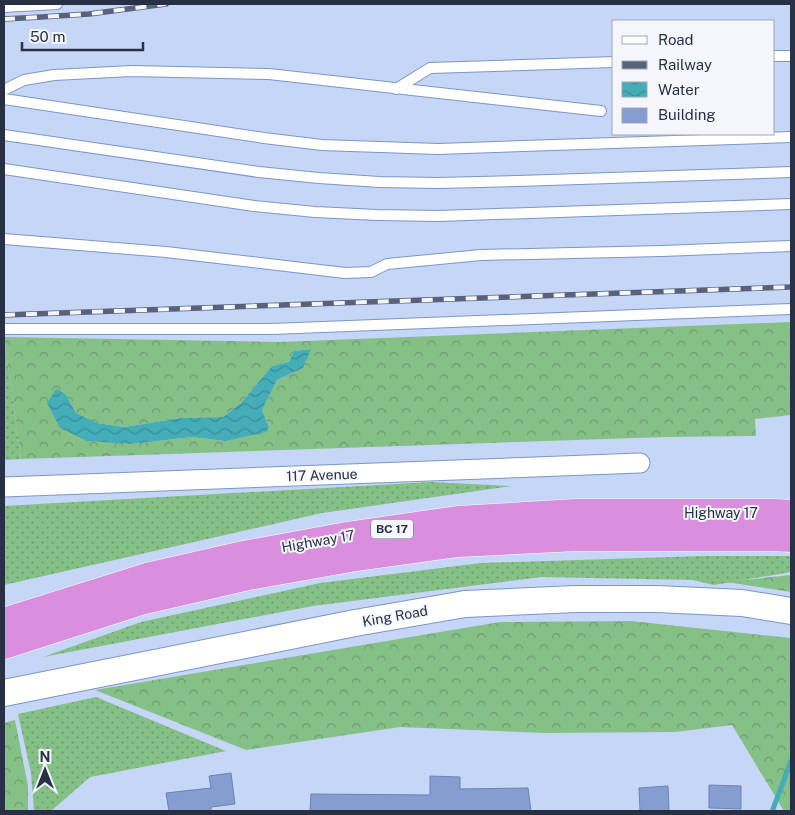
<svg xmlns="http://www.w3.org/2000/svg" width="795" height="815" font-family="'Public Sans',sans-serif">
<style>
.grass{fill:url(#grass-dots)}
.forest{fill:url(#forest-crowns);fill-rule:evenodd}
.water{fill:url(#water-waves)}
.lines{fill:none;stroke-linecap:round;stroke-linejoin:round}
.stream{stroke:#44adb8;stroke-width:5}
.building{fill:#859dd0;stroke:#6b82b3}
.lane-casing{stroke:#7d95c7;stroke-width:12}
.street-casing{stroke:#7d95c7;stroke-width:21}
.secondary-casing{stroke:#7d95c7;stroke-width:28}
.highway-casing{stroke:#fff;stroke-width:29}
.lane{stroke:#fff;stroke-width:10}
.street{stroke:#fff;stroke-width:19}
.secondary{stroke:#fff;stroke-width:26}
.highway{stroke:#da8ede;stroke-width:28}
.rail-casing{stroke:#58637b;stroke-width:5.5}
.rail{stroke:#f4f6fc;stroke-width:4;stroke-dasharray:11;stroke-linecap:butt}
.labels{text-anchor:middle;dominant-baseline:central;stroke-width:4;stroke-linejoin:round;paint-order:stroke}
.shield{fill:#f4f6fc;stroke:#646b7c;stroke-width:1}
.shield-label{font-size:12px;font-weight:bold;fill:#273045}
.street-label{font-size:14px;fill:#273045;stroke:#f4f6fc}
</style>
<defs>
<pattern id="grass-dots" width="8" height="8" patternUnits="userSpaceOnUse" patternTransform="scale(1.25)"><rect width="8" height="8" fill="#85c087"/><path d="M2 2h.1M6 6h.1" fill="none" stroke="#6d9c70" stroke-width="1.8" stroke-linecap="round"/></pattern>
<pattern id="forest-crowns" width="20" height="18" patternUnits="userSpaceOnUse" patternTransform="scale(1.25)"><rect width="20" height="18" fill="#85c087"/><path d="M2 6a3 3 0 1 1 6 0M12 15a3 3 0 1 1 6 0" fill="none" stroke="#6d9c70"/></pattern>
<pattern id="water-waves" width="16" height="10" patternUnits="userSpaceOnUse" patternTransform="scale(1.25)"><rect width="16" height="10" fill="#44adb8"/><path d="M0 5q4-4 8 0t8 0" fill="none" stroke="#398d97"/></pattern>
</defs>
<rect width="100%" height="100%" fill="#c6d6f6"/>
<g class="grass">
<path d="M 4,337 L 21,459 L 4,460 Z"/>
<path d="M 431,482 L 512,486 L 322,513 L 4,585 L 4,506 Z"/>
<path d="M 703,556 L 791,556 L 791,572 L 714,585 L 693,580 L 541,577 L 313,606 L 43,657 L 141,622 L 320,583 L 481,563 Z"/>
<path d="M 96,697 L 226,751 L 90,777 L 51,811 L 34,811 L 31,773 L 18,714 Z"/>
</g>
<g class="forest">
<path d="M 791,322 L 791,415 L 755,419 L 756,436 L 665,437 L 21,459 L 4,337 L 280,342 ZM 310,349 L 303,368 L 277,380 L 262,410 L 269,426 L 225,441 L 192,437 L 132,444 L 48,403 L 66,395 L 76,413 L 97,423 L 124,427 L 181,418 L 223,417 L 241,403 L 272,366 L 289,362 L 294,351 Z"/>
<path d="M 791,575 L 791,592 L 726,582 Z"/>
<path d="M 631,621 L 791,638 L 791,811 L 784,811 L 732,725 L 675,732 L 544,733 L 400,727 L 246,750 L 95,690 L 500,622 Z"/>
<path d="M 15,720 L 28,786 L 28,811 L 4,811 L 4,723 Z"/>
</g>
<path class="water" d="M 311,349 L 303,368 L 277,380 L 262,410 L 269,427 L 266,432 L 225,441 L 192,437 L 132,444 L 87,441 L 60,428 L 47,403 L 56,389 L 60,391 L 66,395 L 76,413 L 97,423 L 124,427 L 181,418 L 223,417 L 241,403 L 272,366 L 289,362 L 294,351 Z"/>
<g class="lines">
<path class="stream" d="M 773,809 L 791,761"/>
</g>
<g class="building">
<path d="M 231,773 L 235,804 L 211,807 L 211,811 L 169,811 L 166,793 L 211,788 L 209,776 Z"/>
<path d="M 430,776 L 460,777 L 460,789 L 528,788 L 531,811 L 310,811 L 311,794 L 430,795 Z"/>
<path d="M 709,785 L 741,786 L 741,809 L 709,808 Z"/>
<path d="M 668,786 L 669,811 L 640,811 L 639,788 Z"/>
</g>
<g class="lines">
<g class="lane-casing">
<g id="lane">
<path d="M 4,7 L 57,4"/>
<path d="M 774,56 L 791,56"/>
<path d="M 396,89 L 430,68 L 614,62"/>
<path d="M 4,90 L 24,80 L 54,75 L 132,71 L 269,74 L 601,111"/>
<path d="M 4,99 L 264,138 L 322,145 L 438,149 L 791,137"/>
<path d="M 4,135 L 259,172 L 319,178 L 379,182 L 438,183 L 518,181 L 791,172"/>
<path d="M 4,169 L 254,206 L 315,212 L 377,215 L 439,216 L 791,204"/>
<path d="M 4,239 L 166,252 L 345,273 L 371,272 L 387,264 L 481,255 L 662,251 L 791,246"/>
<path d="M 4,329 L 271,329 L 791,309"/>
</g>
</g>
<g class="street-casing">
<path id="street" d="M 4,487 L 640,463"/>
</g>
<g class="secondary-casing">
<path id="secondary" d="M 4,693 L 355,623 L 465,604 L 575,599 L 657,599 L 742,603 L 791,611"/>
</g>
<g class="highway-casing">
<g id="highway">
<path d="M 4,622 L 147,577 L 244,555 L 347,536 L 458,520 L 576,513 L 773,513 L 791,514"/>
<path d="M 4,645 L 144,600 L 248,576 L 350,558 L 458,543 L 577,537 L 771,537 L 791,538"/>
</g>
</g>
<use href="#lane" class="lane"/>
<use href="#street" class="street"/>
<use href="#secondary" class="secondary"/>
<use href="#highway" class="highway"/>
<g class="rail-casing">
<g id="rail">
<path d="M 4,19 L 41,17 L 89,14 L 166,4"/>
<path d="M 4,315 L 791,287"/>
</g>
</g>
<use href="#rail" class="rail"/>
</g>
<g class="labels">
<rect class="shield" x="371" y="519.5" width="42" height="19" rx="4"/>
<g class="shield-label">
<text x="392" y="529">BC 17</text>
</g>
<g class="street-label">
<text transform="translate(322 475) rotate(-2)">117 Avenue</text>
<text x="721" y="513">Highway 17</text>
<text transform="translate(318 541) rotate(-10)">Highway 17</text>
<text transform="translate(395 616) rotate(-10)">King Road</text>
</g>
</g>
<rect width="795" height="815" fill="none" stroke="#273045" stroke-width="10"/>
<rect x="612" y="20" width="162" height="115" fill="#f4f6fc" stroke="#a2a7b3"/>
<rect x="622" y="36" width="25" height="8" fill="#ffffff" stroke="#a2a7b3"/>
<text x="658" y="45" font-size="15" fill="#273045">Road</text>
<rect x="622" y="61" width="25" height="8" fill="#58637b" stroke="#a2a7b3"/>
<text x="658" y="70" font-size="15" fill="#273045">Railway</text>
<rect x="622" y="82" width="25" height="15" fill="url(#water-waves)" stroke="#a2a7b3"/>
<text x="658" y="95" font-size="15" fill="#273045">Water</text>
<rect x="622" y="108" width="25" height="15" fill="#859dd0" stroke="#a2a7b3"/>
<text x="658" y="120" font-size="15" fill="#273045">Building</text>
<g transform="translate(45 770)" stroke="#f4f6fc" stroke-width="4" paint-order="stroke">
<path d="M0-4L9 19L0 12L-9 19Z" fill="#273045"/>
<text y="-8" font-size="14" font-weight="bold" text-anchor="middle" fill="#273045">N</text>
</g>
<path d="M22 42v8h121v-8" fill="none" stroke="#273045" stroke-width="2.5"/>
<text x="30" y="42" font-size="15" fill="#273045" stroke="#f4f6fc" stroke-width="4" paint-order="stroke">50 m</text>
</svg>
